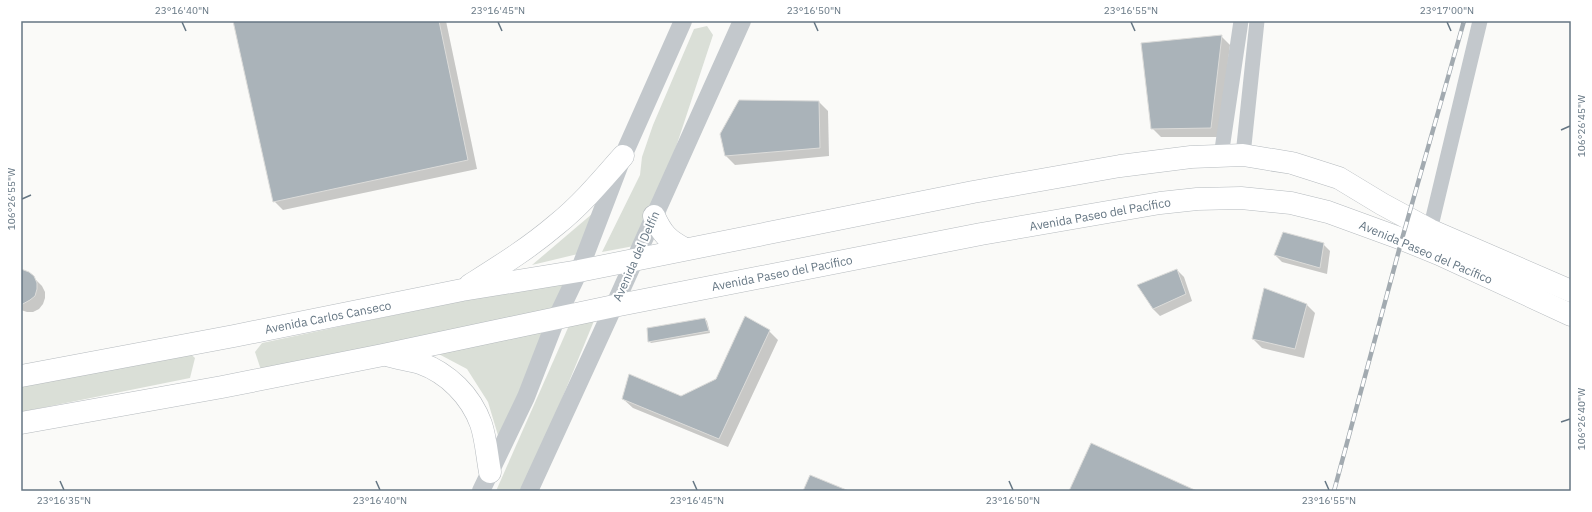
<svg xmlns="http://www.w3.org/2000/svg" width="1592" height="512" font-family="'IBM Plex Sans',sans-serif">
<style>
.green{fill:#dadfd7}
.shadow{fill:#0003}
.building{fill:#aab3b9;stroke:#dcdcda}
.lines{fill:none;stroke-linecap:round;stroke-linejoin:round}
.primary-casing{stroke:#b5babe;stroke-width:23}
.minor{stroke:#c3c8cc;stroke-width:15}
.tertiary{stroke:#c3c8cc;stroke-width:18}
.primary{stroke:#fff;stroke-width:22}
.rail-casing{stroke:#a2aab0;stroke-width:4.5}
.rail{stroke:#fff;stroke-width:3;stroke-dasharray:9;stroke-linecap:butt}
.ticks{fill:none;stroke:#657683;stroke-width:1.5}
.labels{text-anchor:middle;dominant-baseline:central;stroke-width:4;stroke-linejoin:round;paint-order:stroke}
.street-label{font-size:12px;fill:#657683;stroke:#fff}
.neatline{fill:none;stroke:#657683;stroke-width:1.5}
.ticks-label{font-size:10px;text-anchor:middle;fill:#657683}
</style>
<rect width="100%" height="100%" fill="#fafaf8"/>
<g class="green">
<path d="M 707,26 L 713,35 L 676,147 L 634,246 L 602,252 L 640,175 L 642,157 L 653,125 L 694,29 Z"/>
<path d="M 599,208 L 582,253 L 532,265 Z"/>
<path d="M 569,278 L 558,308 L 262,373 L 255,352 L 262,343 Z"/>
<path d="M 596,316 L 524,491 L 496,491 L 571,321 Z"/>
<path d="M 549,323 L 500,442 L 488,402 L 467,369 L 433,351 Z"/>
<path d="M 185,349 L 195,358 L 190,378 L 21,412 L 21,378 Z"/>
</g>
<g class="shadow">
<path d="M 235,21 L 446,21 L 477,169 L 283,210 L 274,201 Z"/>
<path d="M 1221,36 L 1230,45 L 1219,137 L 1161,137 L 1152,128 Z"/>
<path d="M 819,102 L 828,111 L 829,156 L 735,165 L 726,156 L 722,135 Z"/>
<path d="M 1323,244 L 1330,251 L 1327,274 L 1282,262 L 1275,255 Z"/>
<path d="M 1177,270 L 1184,277 L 1192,301 L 1160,316 L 1153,309 Z"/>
<path d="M 21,271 L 29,273 L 42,286 L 45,292 L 45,298 L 43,304 L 39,309 L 33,312 L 27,312 L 21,310 Z"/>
<path d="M 1306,304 L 1315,313 L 1304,358 L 1262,348 L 1253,339 Z"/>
<path d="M 705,319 L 707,321 L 710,333 L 651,343 L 649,341 Z"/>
<path d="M 769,331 L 778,340 L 728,447 L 633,408 L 623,399 L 681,398 L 716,380 Z"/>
</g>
<g class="building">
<path d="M 233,21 L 439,21 L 468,160 L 273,202 Z"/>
<path d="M 1222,35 L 1211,128 L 1151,129 L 1141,43 Z"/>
<path d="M 739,100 L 819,101 L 820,148 L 725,156 L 720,134 Z"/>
<path d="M 1283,232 L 1324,243 L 1320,268 L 1274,255 Z"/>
<path d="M 21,269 L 29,272 L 34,276 L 37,283 L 37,289 L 35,296 L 30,300 L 21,305 Z"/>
<path d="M 1177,269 L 1186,294 L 1153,309 L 1137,285 Z"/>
<path d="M 1264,288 L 1307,304 L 1295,349 L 1252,339 Z"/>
<path d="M 745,316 L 770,330 L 719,439 L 622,399 L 629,374 L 681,396 L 716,379 Z"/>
<path d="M 705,318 L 709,331 L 648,342 L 647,328 Z"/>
<path d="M 1091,443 L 1197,491 L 1069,491 Z"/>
<path d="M 810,475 L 849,491 L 803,491 Z"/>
</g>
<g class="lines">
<g class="primary-casing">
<g id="primary">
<path d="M 654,216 C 662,234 668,240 685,249"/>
<path d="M 470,285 C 500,266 529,248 556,225 C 581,205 602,180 623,156"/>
<path d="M 390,356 C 400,359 410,360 420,363 C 448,373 471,396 481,424 C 486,439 487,456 490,472"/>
<path d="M 21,376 L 234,336 L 462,290 L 579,271 L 973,192 L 1120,166 L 1191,157 L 1243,155 L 1267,159 L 1292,163 L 1339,178 L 1382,204 L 1430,230 L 1571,291"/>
<path d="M 21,423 L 222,387 L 383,355 L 614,306 L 981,234 L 1160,203 L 1197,199 L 1241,198 L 1291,203 L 1328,212 L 1402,239 L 1439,254 L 1571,315"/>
</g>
</g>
<g class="minor">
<path d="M 1243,155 L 1257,21"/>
<path d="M 1221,156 L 1241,21"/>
<path d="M 1430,230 L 1480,21"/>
</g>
<g class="tertiary">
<path d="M 481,491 L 526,397 L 557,317 L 579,271 L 623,156 L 683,21"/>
<path d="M 529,491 L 614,306 L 742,21"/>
</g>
<use href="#primary" class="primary"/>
<g class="rail-casing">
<path id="rail" d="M 1334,491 L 1402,239 L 1464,21"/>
</g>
<use href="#rail" class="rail"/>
</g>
<path class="ticks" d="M 182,22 L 186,31M 498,22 L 502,31M 814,22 L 818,31M 1131,22 L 1135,31M 1447,22 L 1451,31M 1561,130 L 1570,126M 22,199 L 31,195M 1561,422 L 1570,419M 60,481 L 64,490M 376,481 L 380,490M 693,481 L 697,490M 1009,481 L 1013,490M 1325,481 L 1329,490"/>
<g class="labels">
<g class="street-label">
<text transform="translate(1100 214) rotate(-10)">Avenida Paseo del Pacífico</text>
<text transform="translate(1426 252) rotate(23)">Avenida Paseo del Pacífico</text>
<text transform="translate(636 256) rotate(-66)">Avenida del Delfín</text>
<text transform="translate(782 273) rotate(-11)">Avenida Paseo del Pacífico</text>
<text transform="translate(328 317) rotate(-11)">Avenida Carlos Canseco</text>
</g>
</g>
<rect width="1592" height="512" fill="none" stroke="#ffffff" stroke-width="44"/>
<rect x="22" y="22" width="1548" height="468" class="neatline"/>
<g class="ticks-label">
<text x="182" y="14">23°16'40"N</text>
<text x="498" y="14">23°16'45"N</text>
<text x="814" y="14">23°16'50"N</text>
<text x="1131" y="14">23°16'55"N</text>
<text x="1447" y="14">23°17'00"N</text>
<text transform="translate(1581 126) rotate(-90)" y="4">106°26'45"W</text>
<text transform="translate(11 199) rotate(-90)" y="4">106°26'55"W</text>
<text transform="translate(1581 419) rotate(-90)" y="4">106°26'40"W</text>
<text x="64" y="504">23°16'35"N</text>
<text x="380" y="504">23°16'40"N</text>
<text x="697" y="504">23°16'45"N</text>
<text x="1013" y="504">23°16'50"N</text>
<text x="1329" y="504">23°16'55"N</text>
</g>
</svg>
